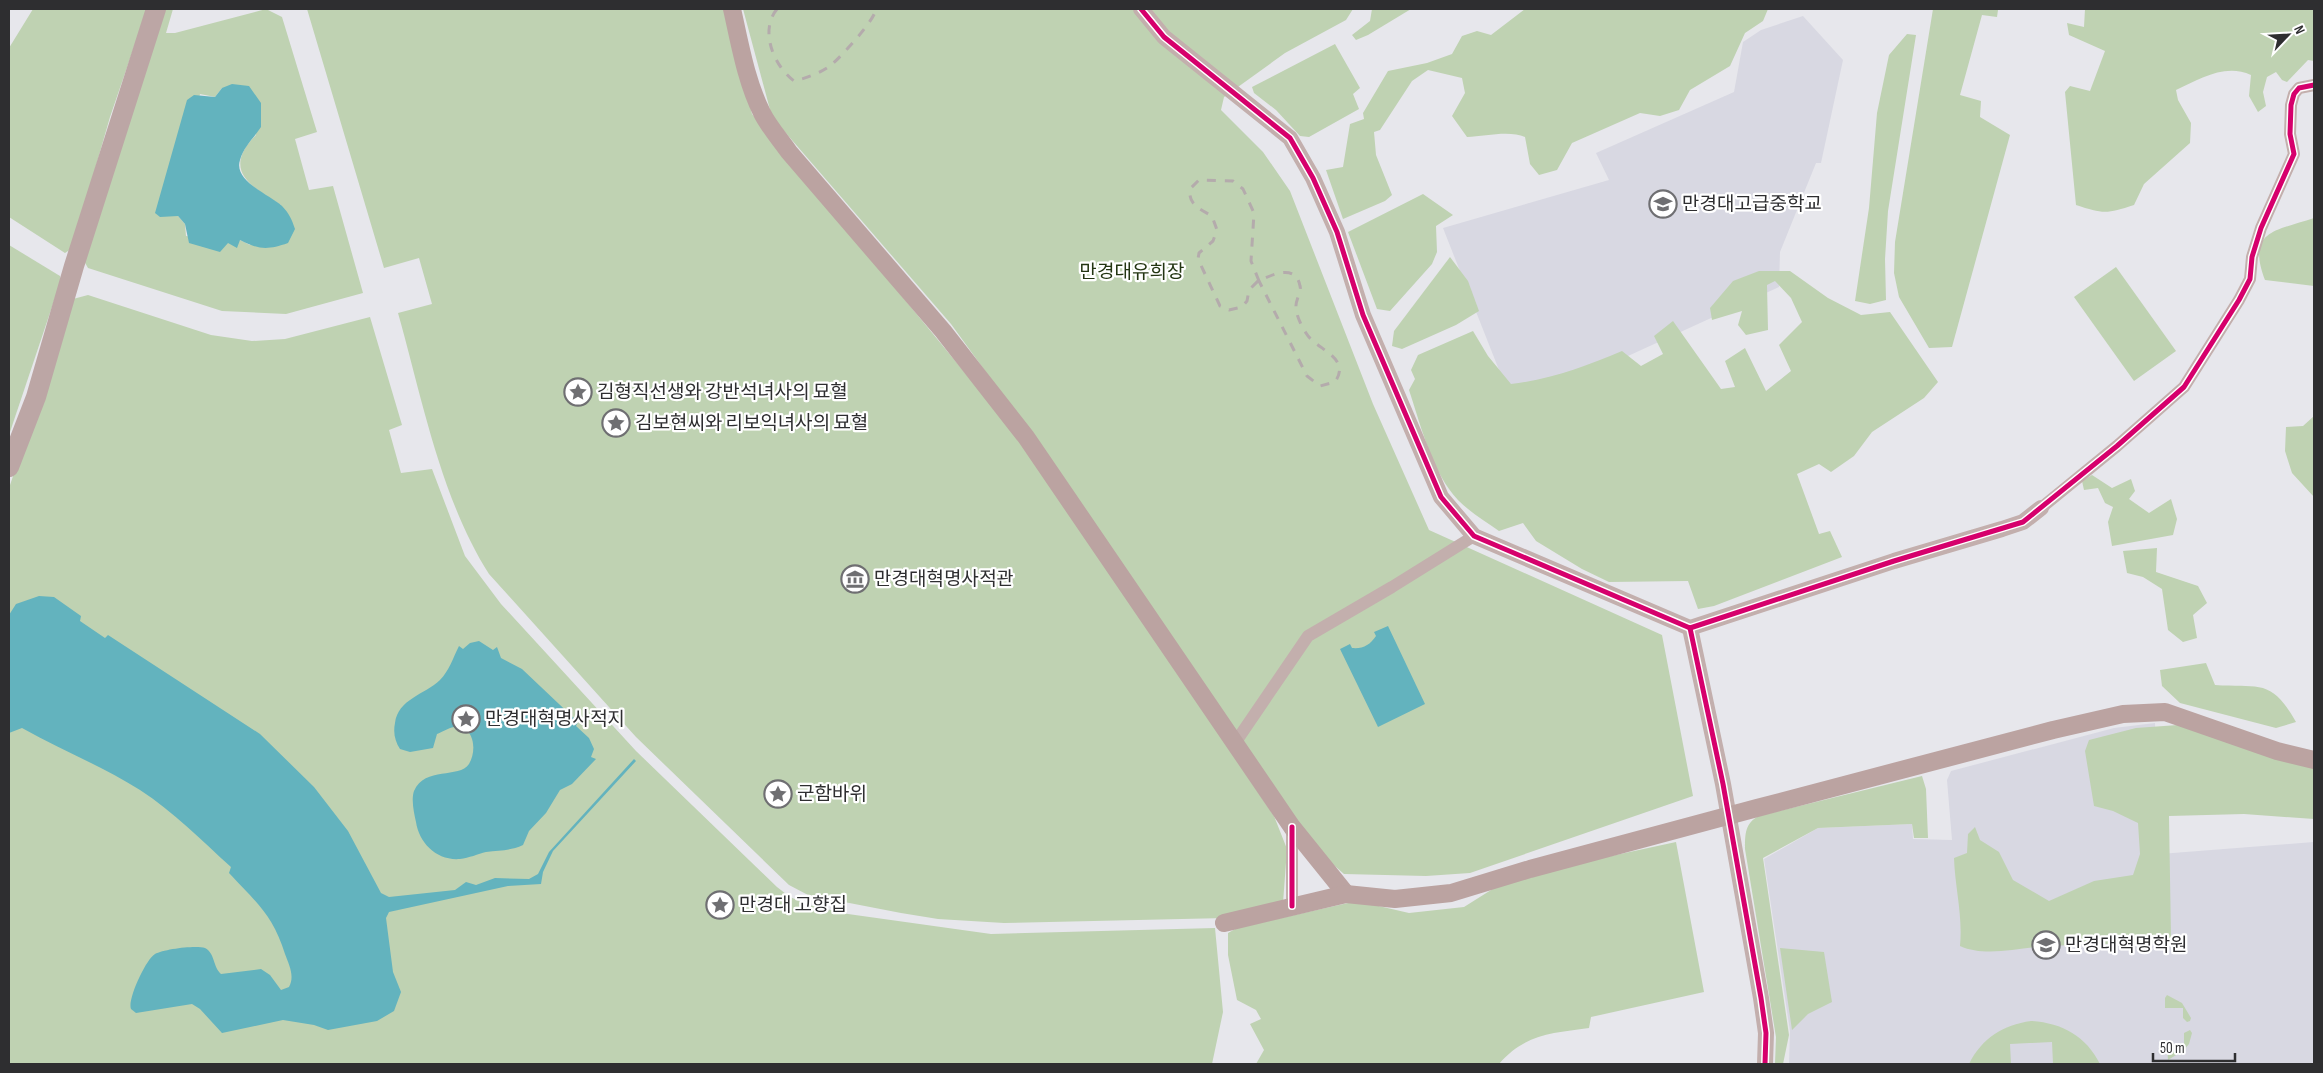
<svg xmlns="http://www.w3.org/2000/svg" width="2323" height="1073" font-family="'Sofia Sans Condensed','Noto Sans KR',sans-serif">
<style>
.built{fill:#d8d8e2}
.green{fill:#bfd2b2;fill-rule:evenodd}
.water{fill:#63b3be}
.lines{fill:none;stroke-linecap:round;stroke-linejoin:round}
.minor{stroke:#c3afad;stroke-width:12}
.tertiary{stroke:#c3afad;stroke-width:16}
.secondary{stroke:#bba3a1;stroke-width:18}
.primary{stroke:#bca6a5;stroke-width:20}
.rail{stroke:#b4abac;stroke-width:3;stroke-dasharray:9 9;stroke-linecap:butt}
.cycleway-casing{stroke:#fff;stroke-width:8}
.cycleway{stroke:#d6006c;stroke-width:5}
.labels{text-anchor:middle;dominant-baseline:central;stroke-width:4.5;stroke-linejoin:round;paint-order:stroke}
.poi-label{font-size:19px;fill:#2e2e30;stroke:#fff;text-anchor:start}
.park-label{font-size:19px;fill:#233512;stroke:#fff}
</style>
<rect width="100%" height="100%" fill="#e7e7ec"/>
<g class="built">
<path d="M 1803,16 L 1843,60 L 1821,163 L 1816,163 L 1780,252 L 1779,287 L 1514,408 L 1443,228 L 1609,180 L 1596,153 L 1734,92 L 1743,42 L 1761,30 Z"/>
<path d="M 2155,723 L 2160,854 L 2314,842 L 2314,1064 L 1789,1064 L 1790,1031 L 1764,859 L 1818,828 L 1912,824 L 1913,839 L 1952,840 L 1947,780 L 1951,771 L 2114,728 Z"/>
</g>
<g class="green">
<path d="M 33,9 L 147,9 L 110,117 L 75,239 L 71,249 L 65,253 L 9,217 L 9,48 Z"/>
<path d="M 163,9 L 173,9 L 166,33 L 175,33 L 266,9 L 282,17 L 317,132 L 295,139 L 309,190 L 333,186 L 363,293 L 286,314 L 222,311 L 88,268 L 84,261 ZM 222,88 L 256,135 C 222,169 249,186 281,205 L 250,245 L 240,240 L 228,243 L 186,236 L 185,224 L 178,216 L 171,215 L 200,94 L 215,97 Z"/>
<path d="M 307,9 L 728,9 L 752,114 L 1003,419 L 1045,475 L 1274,816 L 1287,849 L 1283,903 L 1226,918 L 1004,923 L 938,919 L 901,913 L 808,895 L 789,885 L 636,737 L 489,574 C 441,499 422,398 398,313 L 432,304 L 419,258 L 384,268 Z"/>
<path d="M 743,9 L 1353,9 L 1346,20 L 1285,53 L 1224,97 L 1221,110 L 1263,152 L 1290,191 L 1373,404 L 1429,530 L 1662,635 L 1693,796 L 1470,873 L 1426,876 L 1344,874 L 1313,847 L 1033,437 L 951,324 L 772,117 Z"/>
<path d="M 1372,9 L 1411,9 L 1368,35 L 1356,40 L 1352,35 L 1370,21 Z"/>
<path d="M 1525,9 L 1768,9 L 1763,21 L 1745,33 L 1730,66 L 1690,90 L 1679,110 L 1660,116 L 1640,113 L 1572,143 L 1557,170 L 1539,175 L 1530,164 L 1525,137 C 1510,130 1485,136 1467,137 L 1452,116 L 1465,93 L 1462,78 L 1428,70 L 1412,81 L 1380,130 L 1374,132 L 1376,155 L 1392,195 L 1385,201 L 1343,219 L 1326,170 L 1343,167 L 1350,124 L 1364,119 L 1363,113 L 1388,71 L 1427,63 L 1452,54 L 1462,36 L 1477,31 L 1491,35 Z"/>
<path d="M 1933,9 L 2008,9 L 2009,10 L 1998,10 L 1997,17 L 1982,15 L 1960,95 L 1981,101 L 1980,117 L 2010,135 L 1952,347 L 1929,348 L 1899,297 L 1894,273 L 1895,242 Z"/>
<path d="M 2085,9 L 2314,9 L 2314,61 L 2308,60 L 2287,82 L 2282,80 L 2276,72 L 2267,77 L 2263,92 L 2266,106 L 2258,112 L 2249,96 L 2251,75 C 2225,63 2200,79 2176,90 L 2178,100 L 2191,123 L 2190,143 L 2144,184 L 2134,205 C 2107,214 2103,214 2076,205 L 2065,92 L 2070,86 L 2090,91 L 2105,51 L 2069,35 L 2067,23 L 2084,27 Z"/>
<path d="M 1907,34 L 1916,35 L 1888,211 L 1885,259 L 1886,300 L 1870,304 L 1855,301 L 1869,208 L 1877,113 L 1889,55 Z"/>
<path d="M 1335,44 L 1360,88 L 1353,94 L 1359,109 L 1309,137 L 1300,136 L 1276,110 L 1254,93 L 1252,87 Z"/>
<path d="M 1423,194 L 1453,215 L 1436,226 L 1437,252 L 1432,264 L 1390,311 L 1377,309 L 1348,232 Z"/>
<path d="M 2314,218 L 2314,286 L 2265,280 C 2246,230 2276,231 2314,218 Z"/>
<path d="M 9,245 L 60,276 L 61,280 L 9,435 Z"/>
<path d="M 1450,257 L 1468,281 L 1479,311 L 1456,325 L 1402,349 L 1392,346 L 1394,331 Z"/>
<path d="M 2116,267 L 2176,351 L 2134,381 L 2074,297 Z"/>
<path d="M 1759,271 L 1790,271 L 1828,298 L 1861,315 L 1890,312 L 1938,382 L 1924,398 L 1872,432 L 1854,456 L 1831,472 L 1819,464 L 1797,474 L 1819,534 L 1830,531 L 1842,557 L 1714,606 L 1698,609 L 1688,581 L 1609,582 L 1582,569 L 1536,541 L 1523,523 L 1499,531 C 1482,519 1461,507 1449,489 C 1429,460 1420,423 1409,390 L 1415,379 L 1411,370 L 1418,355 L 1473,331 L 1488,356 L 1511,384 C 1552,379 1584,367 1622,351 L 1641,366 L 1663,354 L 1654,336 L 1673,321 L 1721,389 L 1735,387 L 1725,361 L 1745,348 L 1766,391 L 1791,371 L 1779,345 L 1802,322 L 1791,298 L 1775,281 L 1767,285 L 1768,330 L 1746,335 L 1738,325 L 1742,311 L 1712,320 L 1710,308 L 1733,281 Z"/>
<path d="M 88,295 L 211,335 L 252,341 L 285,339 L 370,317 L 402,425 L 389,430 L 401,473 L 432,469 L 465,556 L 501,604 L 636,751 L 777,887 L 790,897 L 809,905 L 848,914 L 991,934 L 1215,928 L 1223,1012 L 1212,1064 L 9,1064 L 9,488 L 73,299 Z"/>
<path d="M 2314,416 L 2314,497 L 2292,473 L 2285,451 L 2286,427 L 2303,426 Z"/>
<path d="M 2092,475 L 2112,488 L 2131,479 L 2135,491 L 2129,499 L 2149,513 L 2171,499 L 2177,519 L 2173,535 L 2112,546 L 2108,522 L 2113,507 L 2105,503 L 2098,488 L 2084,490 L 2082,481 Z"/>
<path d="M 2157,548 L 2156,572 L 2198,586 L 2207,603 L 2193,615 L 2197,638 L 2183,642 L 2168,630 L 2162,589 L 2143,577 L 2127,573 L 2123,551 Z"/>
<path d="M 2206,663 L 2215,685 C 2260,688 2271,678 2296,722 L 2276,728 L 2180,703 L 2162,686 L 2160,670 Z"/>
<path d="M 2178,725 L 2314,764 L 2314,819 L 2244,814 L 2169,816 L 2171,938 L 2162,943 C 2124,944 2087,944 2050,946 C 2022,947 1986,958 1960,946 C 1963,916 1955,888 1954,858 L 1967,853 L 1968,834 L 1975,827 L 1980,840 L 1999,852 L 2013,880 L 2049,901 L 2094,881 L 2133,875 L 2140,854 L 2138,823 L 2113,811 L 2094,806 L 2085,751 L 2089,740 L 2136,728 Z"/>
<path d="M 1922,776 L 1926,789 L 1928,838 L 1914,838 L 1912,824 L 1818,828 L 1763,858 L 1789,1035 L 1783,1064 L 1775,1064 L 1776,1037 L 1745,849 C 1745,834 1745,823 1759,816 Z"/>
<path d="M 1676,842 L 1704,992 L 1591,1017 L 1589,1028 C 1552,1033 1525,1034 1499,1064 L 1256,1064 L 1264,1050 L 1250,1024 L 1261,1019 L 1256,1010 L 1237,1000 L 1228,955 L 1228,933 L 1237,928 L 1357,901 L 1409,913 L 1464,907 L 1499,885 L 1574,864 Z"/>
<path d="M 1780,948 L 1824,952 L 1832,1002 L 1808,1014 L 1792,1030 Z"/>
<path d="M 2167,995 L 2182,1003 L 2191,1018 L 2190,1021 L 2187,1022 L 2183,1018 L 2183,1008 L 2165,1008 L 2165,998 Z"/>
<path d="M 2031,1021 C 2062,1023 2086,1036 2100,1064 L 2053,1064 L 2052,1042 L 2010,1044 L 2011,1064 L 1969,1064 C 1982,1038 2003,1025 2031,1021 Z"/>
<path d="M 2190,1030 L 2192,1033 L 2189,1044 L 2184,1050 L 2168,1060 L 2167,1046 L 2184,1045 L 2184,1033 Z"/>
</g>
<g class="water">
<path d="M 232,84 L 249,86 L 261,103 L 261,127 C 254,138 244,146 240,160 C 233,181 270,195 282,206 C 289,213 292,220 295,229 L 288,243 C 268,250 259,250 240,240 L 237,248 L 228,243 L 220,252 L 189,243 L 185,224 L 178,216 L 160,217 L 155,213 L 187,100 L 194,95 L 215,97 L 222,88 Z"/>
<path d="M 39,596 L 54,597 L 81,616 L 80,621 L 105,638 L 108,635 L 260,734 L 314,787 L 348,831 L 381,893 L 389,897 L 455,890 L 466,882 L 476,885 L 495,878 L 529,879 L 538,874 L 549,852 L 634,759 L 636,761 L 553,851 L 543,872 L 541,884 L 508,886 L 389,912 L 386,918 L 393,972 L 401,992 L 394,1011 L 377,1021 L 328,1030 L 314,1025 L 283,1020 L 222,1033 L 200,1009 L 192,1004 L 136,1013 L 131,1009 C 127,1000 146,959 155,954 C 164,949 196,945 205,948 C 215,953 213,967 221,974 L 261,969 L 270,975 L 281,990 L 289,987 C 295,976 289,965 285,954 C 273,915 256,902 229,873 L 231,867 C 202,841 174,812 140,790 C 102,766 61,750 22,728 L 9,733 L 9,615 L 16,604 Z"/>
<path d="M 1388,626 L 1425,704 L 1378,727 L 1340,649 L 1350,644 L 1352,648 C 1363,649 1370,645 1376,636 L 1374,632 Z"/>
<path d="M 479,641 L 493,650 L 497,647 L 501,658 L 522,669 L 578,722 L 576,726 L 589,738 L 594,749 L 591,757 L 596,759 L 572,784 L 560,790 L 546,813 L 529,831 L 523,845 C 510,851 500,850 486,852 C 478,854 469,858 460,859 C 437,861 419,843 416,822 C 414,813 411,800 414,791 C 425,766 459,779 469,764 C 477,751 475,725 454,727 C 448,728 442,732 437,734 L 433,748 L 410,752 L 400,749 C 395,741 393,733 395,723 C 398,699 424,695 440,680 C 449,671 453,658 459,646 L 463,649 L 470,643 Z"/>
</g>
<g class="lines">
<g class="minor">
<path d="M 2041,508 L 2117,446 L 2184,387 L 2239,300 L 2250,279 L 2252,257 L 2261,228 L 2294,154 L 2290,134 L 2291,105 L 2294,94 L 2299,88 L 2314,85"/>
<path d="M 1235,743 L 1308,636 L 1392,587 L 1474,536"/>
<path d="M 1292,906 L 1292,827"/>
</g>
<g class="tertiary">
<path d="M 1141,9 L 1164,37 L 1290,138 L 1313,178 L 1337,232 L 1363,315 L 1441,497 L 1474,536 L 1690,628 L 1894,561 L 2002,529 L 2023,522 L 2041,508"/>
<path d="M 1690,628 L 1723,784 L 1761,998 L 1766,1033 L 1765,1064"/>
</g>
<g class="secondary">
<path d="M 732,9 C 740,44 746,81 762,113 C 769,127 780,139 789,152 L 943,331 L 1026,437 L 1292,827 L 1346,894"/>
<path d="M 1224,923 L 1346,894 L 1395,899 L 1451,893 L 1530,869 L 1757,808 L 2053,730 L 2123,714 L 2165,712 L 2277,751 L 2314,760"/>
</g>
<path class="primary" d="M 9,467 L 36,397 L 74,266 L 156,9"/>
<g class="rail">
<path d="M 777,9 C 759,31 774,66 794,81 C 807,78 820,73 830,66 C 840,58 875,20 876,9"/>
<path d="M 1259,281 L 1251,261 L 1254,213 L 1243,189 L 1233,181 L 1199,180 L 1190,189 C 1188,205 1200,209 1212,216 L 1217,230 L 1213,241 L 1199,253 L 1198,259 L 1220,306 L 1229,310 L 1242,307 L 1247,301 L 1249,290 L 1258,281 L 1259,281 C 1271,275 1296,263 1300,286 C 1302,292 1295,300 1296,308 C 1296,315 1302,327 1306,333 C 1316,350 1352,357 1335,382 L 1320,386 L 1307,376 L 1259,281"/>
</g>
<g class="cycleway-casing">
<g id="cycleway">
<path d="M 1141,9 L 1164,37 L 1290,138 L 1313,178 L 1337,232 L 1363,315 L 1441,497 L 1474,536 L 1690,628 L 1894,561 L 2023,522 L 2117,446 L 2184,387 L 2239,300 L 2250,279 L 2252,257 L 2261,228 L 2294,154 L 2290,134 L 2291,105 L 2294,94 L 2299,88 L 2314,85"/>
<path d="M 1690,628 L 1723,784 L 1761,998 L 1766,1033 L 1765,1064"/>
<path d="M 1292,906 L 1292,827"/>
</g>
</g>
<use href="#cycleway" class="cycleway"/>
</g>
<defs>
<g id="school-ring" transform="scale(1.4375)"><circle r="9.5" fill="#fff" stroke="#6f6f72" stroke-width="1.5"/><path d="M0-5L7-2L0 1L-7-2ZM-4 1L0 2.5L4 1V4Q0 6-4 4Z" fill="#6f6f72"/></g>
<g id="sight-ring" transform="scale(1.4375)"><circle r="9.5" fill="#fff" stroke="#6f6f72" stroke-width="1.5"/><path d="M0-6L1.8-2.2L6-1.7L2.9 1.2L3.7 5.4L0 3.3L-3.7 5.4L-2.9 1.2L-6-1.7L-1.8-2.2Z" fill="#6f6f72"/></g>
<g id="museum-ring" transform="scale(1.4375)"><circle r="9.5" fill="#fff" stroke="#6f6f72" stroke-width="1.5"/><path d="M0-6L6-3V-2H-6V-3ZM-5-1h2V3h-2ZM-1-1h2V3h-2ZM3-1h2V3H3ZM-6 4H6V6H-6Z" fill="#6f6f72"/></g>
<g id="university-ring" transform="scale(1.4375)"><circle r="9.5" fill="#fff" stroke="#6f6f72" stroke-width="1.5"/><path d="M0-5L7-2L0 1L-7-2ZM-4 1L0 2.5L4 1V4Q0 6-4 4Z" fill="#6f6f72"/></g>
</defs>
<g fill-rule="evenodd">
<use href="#school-ring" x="1663" y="204"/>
<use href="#sight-ring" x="578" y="392"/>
<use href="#sight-ring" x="616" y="423"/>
<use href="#museum-ring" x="855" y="579"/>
<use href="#sight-ring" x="466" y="719"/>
<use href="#sight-ring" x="778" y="794"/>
<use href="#sight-ring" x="720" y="905"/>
<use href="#university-ring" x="2046" y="945"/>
</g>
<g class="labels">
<g class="poi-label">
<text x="1682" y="204">만경대고급중학교</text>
<text x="597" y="392">김형직선생와 강반석녀사의 묘혈</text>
<text x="635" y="423">김보현씨와 리보익녀사의 묘혈</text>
<text x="874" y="579">만경대혁명사적관</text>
<text x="485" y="719">만경대혁명사적지</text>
<text x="797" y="794">군함바위</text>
<text x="739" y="905">만경대 고향집</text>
<text x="2065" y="945">만경대혁명학원</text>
</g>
<g class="park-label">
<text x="1132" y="272">만경대유희장</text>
</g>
</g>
<rect width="2323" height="1073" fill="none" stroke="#2e2e30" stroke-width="20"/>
<g transform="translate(2288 35) rotate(65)" stroke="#ffffff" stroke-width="4" paint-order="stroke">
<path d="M0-4L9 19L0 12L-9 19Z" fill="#2e2e30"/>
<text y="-8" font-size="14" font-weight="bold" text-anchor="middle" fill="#2e2e30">N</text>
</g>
<path d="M2153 1053v8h82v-8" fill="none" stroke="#2e2e30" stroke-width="2.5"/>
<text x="2160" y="1053" font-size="15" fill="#2e2e30" stroke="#ffffff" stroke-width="4" paint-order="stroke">50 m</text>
</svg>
